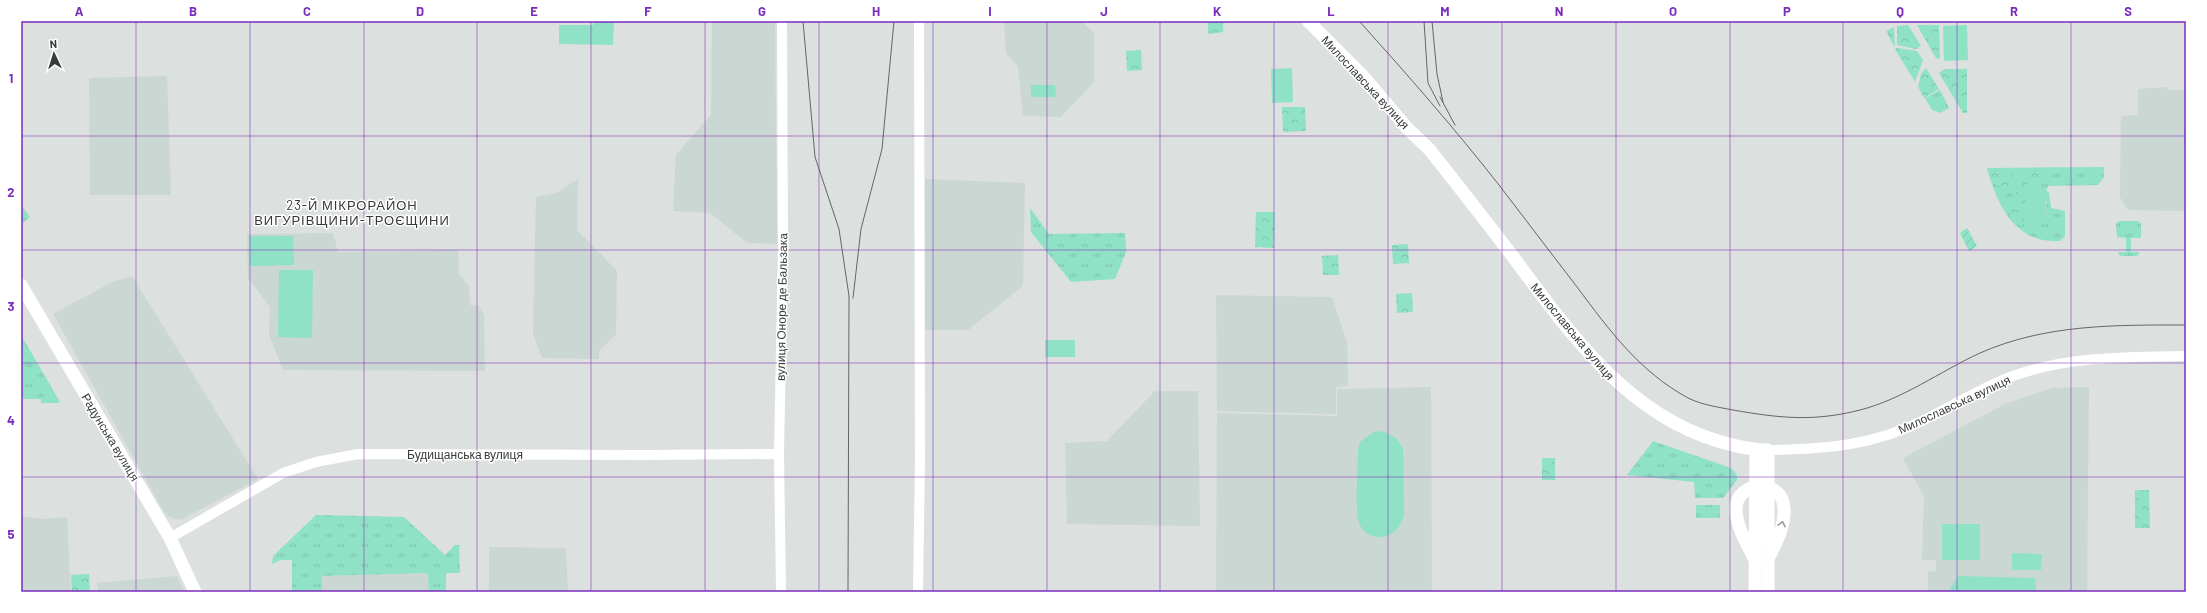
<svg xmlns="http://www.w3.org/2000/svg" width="2207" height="613" font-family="Barlow,sans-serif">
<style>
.built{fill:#cad7d2}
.grass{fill:url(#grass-tufts);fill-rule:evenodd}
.park{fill:url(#park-crowns)}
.garden{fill:url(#garden-furrows)}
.pitch{fill:#8fe2c6}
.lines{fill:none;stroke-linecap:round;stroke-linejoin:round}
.minor{stroke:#fff;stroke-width:10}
.major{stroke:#fff;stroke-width:13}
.tram{stroke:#636665;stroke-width:1}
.oneway{stroke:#9c9c9c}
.grid{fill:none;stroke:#7b2cbf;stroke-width:1;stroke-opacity:0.55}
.labels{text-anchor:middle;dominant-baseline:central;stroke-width:3;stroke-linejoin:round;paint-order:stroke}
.street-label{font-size:12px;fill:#383a39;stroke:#fff}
.neighbourhood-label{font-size:13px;letter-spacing:1px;fill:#383a39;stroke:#fff}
.neatline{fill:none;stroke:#7b2cbf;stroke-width:1.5}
.grid-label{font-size:13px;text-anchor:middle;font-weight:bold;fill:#7b2cbf}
</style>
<defs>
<pattern id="grass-tufts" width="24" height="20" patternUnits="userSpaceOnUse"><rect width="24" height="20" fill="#8fe2c6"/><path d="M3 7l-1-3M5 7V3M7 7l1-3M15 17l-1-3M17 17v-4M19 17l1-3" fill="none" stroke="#7cc3ab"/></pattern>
<pattern id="park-crowns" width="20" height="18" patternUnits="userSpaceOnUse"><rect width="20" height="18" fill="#8fe2c6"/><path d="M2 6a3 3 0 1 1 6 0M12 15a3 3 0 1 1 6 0" fill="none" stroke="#7cc3ab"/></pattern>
<pattern id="garden-furrows" width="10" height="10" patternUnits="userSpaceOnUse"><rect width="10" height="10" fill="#8fe2c6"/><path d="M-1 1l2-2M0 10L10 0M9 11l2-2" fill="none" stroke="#7cc3ab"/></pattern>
</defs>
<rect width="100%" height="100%" fill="#dce0de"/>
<g class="built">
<path d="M 712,21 L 775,21 L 777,244 L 747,243 L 710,213 L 673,211 L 676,155 L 711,115 Z"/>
<path d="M 1004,21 L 1081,21 L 1094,33 L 1094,82 L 1061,117 L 1023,116 L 1018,66 L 1006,54 Z"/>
<path d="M 167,76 L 171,195 L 90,195 L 89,78 Z"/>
<path d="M 2166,87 L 2170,90 L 2186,90 L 2186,211 L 2128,210 L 2120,197 L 2121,116 L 2138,115 L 2138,89 Z"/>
<path d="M 578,179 L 577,230 L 617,271 L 616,334 L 599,351 L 599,359 L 542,358 L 533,334 L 536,197 L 556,193 Z"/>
<path d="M 925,179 L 1025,183 L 1023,286 L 968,330 L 925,330 Z"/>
<path d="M 333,233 L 338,252 L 458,250 L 459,274 L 469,286 L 470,305 L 479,306 L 484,315 L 485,371 L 283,370 L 269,335 L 270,307 L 248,278 L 247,234 Z"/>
<path d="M 132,276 L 258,479 L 181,520 L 169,517 L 163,510 L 53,314 L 112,282 Z"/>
<path d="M 1216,295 L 1332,297 L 1347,342 L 1348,386 L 1336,387 L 1336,414 L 1217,411 Z"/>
<path d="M 1431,387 L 1432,592 L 1216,592 L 1217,413 L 1337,416 L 1337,389 Z"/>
<path d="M 2089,387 L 2087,592 L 1928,592 L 1928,572 L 1936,571 L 1936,560 L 1922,560 L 1924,496 L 1903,458 L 2005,404 L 2052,388 Z"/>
<path d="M 1155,391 L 1198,391 L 1200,526 L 1067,524 L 1065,443 L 1107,441 Z"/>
<path d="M 21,516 L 41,519 L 67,517 L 71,592 L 21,592 Z"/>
<path d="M 489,547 L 566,548 L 568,592 L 489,592 Z"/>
<path d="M 428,573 L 429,592 L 322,592 L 322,576 Z"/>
<path d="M 177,576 L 185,592 L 98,592 L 97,583 Z"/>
</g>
<g class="grass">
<path d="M 1894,27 L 1895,46 L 1894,46 L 1886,31 Z"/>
<path d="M 1940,90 L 1949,108 L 1940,113 L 1932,110 L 1925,98 Z"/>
<path d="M 2104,167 L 2104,177 L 2098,185 L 2048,186 L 2046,191 L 2049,192 L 2051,208 L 2065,211 L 2065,236 L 2060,241 C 2015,244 1997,205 1987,168 ZM 2028,191 L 2047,191 L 2046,224 Z"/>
<path d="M 1030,208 L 1049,234 L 1125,233 L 1126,252 L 1115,279 L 1071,282 L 1031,232 Z"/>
<path d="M 2119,221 L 2138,221 L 2141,224 L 2141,238 L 2131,238 L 2131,252 L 2140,252 L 2137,256 L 2120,256 L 2118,252 L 2126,252 L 2126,238 L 2117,237 L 2116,224 Z"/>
<path d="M 21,335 L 60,402 L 58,403 L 41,403 L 41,399 L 21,399 Z"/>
<path d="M 1653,441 L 1731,468 L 1737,475 L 1737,480 L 1723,498 L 1695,498 L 1694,482 L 1627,475 Z"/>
<rect x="1696" y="505" width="24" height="13"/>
<path d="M 316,515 L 404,517 L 445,555 L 455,545 L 459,545 L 460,573 L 446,573 L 446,592 L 429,592 L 428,573 L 322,576 L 322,592 L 292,592 L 292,560 L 281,560 L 272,564 L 273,556 Z"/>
</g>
<g class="park">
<path d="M 1208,21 L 1223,21 L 1223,32 L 1208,34 Z"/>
<path d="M 1908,25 L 1921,46 L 1916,49 L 1897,45 L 1897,26 Z"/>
<path d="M 1917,25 L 1939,25 L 1940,59 L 1936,58 Z"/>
<path d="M 1897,48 L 1917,51 L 1923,60 L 1915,82 L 1895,49 Z"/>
<path d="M 1141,50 L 1142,70 L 1127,71 L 1126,51 Z"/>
<path d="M 1926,68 L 1939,89 L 1924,98 L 1918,87 L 1921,74 Z"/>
<path d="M 1945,69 L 1967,69 L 1967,113 L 1963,113 L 1939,73 Z"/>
<path d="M 1282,107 L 1305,107 L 1306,131 L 1283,132 Z"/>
<path d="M 2005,169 L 2012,173 L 2016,179 C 2029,171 2044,167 2056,179 L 2022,185 C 2022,191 2025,193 2026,197 C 2027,205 2026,220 2021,226 L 2012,220 L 2009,208 L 2016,193 L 2013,186 L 1997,186 L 1988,170 Z"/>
<path d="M 21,205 L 30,217 L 23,223 L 21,220 Z"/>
<path d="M 1256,212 L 1275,212 L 1274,248 L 1255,247 Z"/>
<path d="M 1408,244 L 1409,263 L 1393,264 L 1392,245 Z"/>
<path d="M 1338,255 L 1339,275 L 1323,275 L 1322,256 Z"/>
<path d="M 1412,293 L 1413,312 L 1397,313 L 1396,294 Z"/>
<rect x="1542" y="458" width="13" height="22"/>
<path d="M 2135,490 L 2149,490 L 2150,528 L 2135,528 Z"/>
<path d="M 89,574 L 90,592 L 72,592 L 71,575 Z"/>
<rect x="299" y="582" width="13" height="10"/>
</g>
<path class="garden" d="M 1967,228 L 1977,246 L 1969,251 L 1960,233 Z"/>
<g class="pitch">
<path d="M 594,21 L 614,21 L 613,45 L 559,44 L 559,25 L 593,25 Z"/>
<path d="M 1967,25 L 1968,60 L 1944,61 L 1943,26 Z"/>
<path d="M 1292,68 L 1293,102 L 1272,103 L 1271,69 Z"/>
<path d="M 1031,85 L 1055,85 L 1056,97 L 1031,97 Z"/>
<path d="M 2028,191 L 2047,191 L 2046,224 L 2028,224 Z"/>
<path d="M 249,236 L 293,236 L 294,265 L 249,266 Z"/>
<path d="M 279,270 L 313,270 L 312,338 L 278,337 Z"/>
<rect x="1045" y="340" width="30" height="17"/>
<path d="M 1375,431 L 1385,432 L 1396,438 L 1403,448 L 1404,514 C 1398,545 1362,543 1358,519 C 1355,498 1358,471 1358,450 L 1360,442 Z"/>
<rect x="1942" y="524" width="38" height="36"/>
<path d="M 2012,553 L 2042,554 L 2041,570 L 2012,570 Z"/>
<path d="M 1958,576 L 2035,578 L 2036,592 L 1948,592 Z"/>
</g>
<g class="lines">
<g class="minor">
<path d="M 1768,450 C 1826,449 1874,446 1926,419 C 1955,405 1982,387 2013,376 C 2069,356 2127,357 2186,356"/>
<path d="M 170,538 L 283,473 L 316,462 L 358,454 L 643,455 L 779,454"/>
<path d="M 781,592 L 779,454 L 783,244 L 782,21"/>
<path d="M 918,592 L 920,460 L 919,21"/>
</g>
<g class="major">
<path d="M 1308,21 L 1362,75 L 1407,128 L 1429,149 C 1457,184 1484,219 1511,254 C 1567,329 1624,413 1718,441 C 1734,446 1750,450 1768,450 L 1768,592"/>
<path d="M 21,285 L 170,538 L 195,592"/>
<path d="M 1755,560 C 1748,545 1736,527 1736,509 C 1736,480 1784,478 1784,509 C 1785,525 1777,541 1770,555"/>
<path d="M 1755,592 L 1756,450"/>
</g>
<g class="tram">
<path d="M 803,21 L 815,157 L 839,229 L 849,296 L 848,592"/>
<path d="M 1359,21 C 1407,74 1455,129 1499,185 C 1525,219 1551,253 1577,287 C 1610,331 1639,371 1688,398 C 1702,405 1718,407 1733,410 C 1779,418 1813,422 1860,410 C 1903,399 1939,372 1980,353 C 2046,324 2115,325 2186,325"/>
<path d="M 1424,21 L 1428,83 L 1440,106"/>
<path d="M 1432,21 L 1437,74 L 1443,102"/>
<path d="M 1440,97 L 1455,125"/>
<path d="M 853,298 L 861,229 L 882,149 L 894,21"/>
</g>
</g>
<defs><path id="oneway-chevron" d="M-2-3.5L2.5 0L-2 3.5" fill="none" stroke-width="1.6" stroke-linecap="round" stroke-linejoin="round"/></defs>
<use class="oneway" href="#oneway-chevron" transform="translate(1782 524) rotate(-78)"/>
<path class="grid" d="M 136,21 L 136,592M 250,21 L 250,592M 364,21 L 364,592M 477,21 L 477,592M 591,21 L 591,592M 705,21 L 705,592M 819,21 L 819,592M 933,21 L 933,592M 1047,21 L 1047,592M 1160,21 L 1160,592M 1274,21 L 1274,592M 1388,21 L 1388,592M 1502,21 L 1502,592M 1616,21 L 1616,592M 1730,21 L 1730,592M 1843,21 L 1843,592M 1957,21 L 1957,592M 2071,21 L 2071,592M 21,136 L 2186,136M 21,250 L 2186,250M 21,363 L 2186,363M 21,477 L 2186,477"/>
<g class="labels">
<g class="street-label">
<text transform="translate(1366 82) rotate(47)">Милославська вулиця</text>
<text transform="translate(781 307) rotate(-89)">вулиця Оноре де Бальзака</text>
<text transform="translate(1573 331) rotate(50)">Милославська вулиця</text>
<text transform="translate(1954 404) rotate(-25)">Милославська вулиця</text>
<text transform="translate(111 437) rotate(59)">Радунська вулиця</text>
<text x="465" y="454">Будищанська вулиця</text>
</g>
<g class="neighbourhood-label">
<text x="352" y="205">23-Й МІКРОРАЙОН<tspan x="352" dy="15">ВИГУРІВЩИНИ-ТРОЄЩИНИ</tspan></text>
</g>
</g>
<rect width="2207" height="613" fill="none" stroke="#ffffff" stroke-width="44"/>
<g transform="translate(54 54) rotate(356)" stroke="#ffffff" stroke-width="3" paint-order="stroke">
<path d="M0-3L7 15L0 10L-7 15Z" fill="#383a39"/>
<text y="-6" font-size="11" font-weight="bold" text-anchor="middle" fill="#383a39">N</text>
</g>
<rect x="22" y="22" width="2163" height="569" class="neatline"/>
<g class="grid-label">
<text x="79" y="16">A</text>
<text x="193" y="16">B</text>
<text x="307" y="16">C</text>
<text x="420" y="16">D</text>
<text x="534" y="16">E</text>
<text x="648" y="16">F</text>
<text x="762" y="16">G</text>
<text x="876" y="16">H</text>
<text x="990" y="16">I</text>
<text x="1104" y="16">J</text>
<text x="1217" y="16">K</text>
<text x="1331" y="16">L</text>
<text x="1445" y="16">M</text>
<text x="1559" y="16">N</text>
<text x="1673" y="16">O</text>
<text x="1787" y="16">P</text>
<text x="1900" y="16">Q</text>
<text x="2014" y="16">R</text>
<text x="2128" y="16">S</text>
<text x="11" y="83">1</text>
<text x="11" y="197">2</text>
<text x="11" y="311">3</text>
<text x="11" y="425">4</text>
<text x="11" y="539">5</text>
</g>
</svg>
